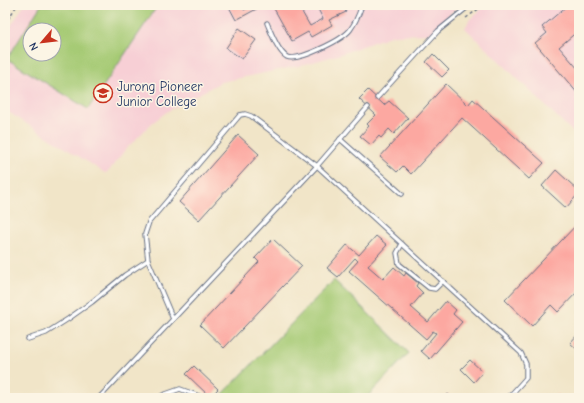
<svg xmlns="http://www.w3.org/2000/svg" width="584" height="403" font-family="'Comic Neue',sans-serif">
<style>
.built{fill:#f7cfd5;fill-rule:evenodd}
.green{fill:#a6ca74;stroke:#607c69;fill-rule:evenodd}
.building{fill:#fca8a1}
.lines{fill:none;stroke-linecap:round;stroke-linejoin:round}
.lane-casing{stroke:#666f83;stroke-width:5.5}
.path{stroke:#666f83;stroke-width:1.5;stroke-dasharray:3 3;stroke-linecap:butt}
.lane{stroke:#fff;stroke-width:3.5}
.labels{text-anchor:middle;dominant-baseline:central;stroke-width:3;stroke-linejoin:round;paint-order:stroke}
.poi-label{font-size:13px;fill:#1b2f5e;stroke:#fcf5e5;text-anchor:start}
</style>
<rect width="100%" height="100%" fill="#fcf5e5"/>
<filter id="ink" filterUnits="userSpaceOnUse"><feTurbulence type="fractalNoise" baseFrequency=".025" numOctaves="2"/><feDisplacementMap in="SourceGraphic" scale="8" xChannelSelector="R" yChannelSelector="G"/><feConvolveMatrix kernelMatrix="1 2 1 2 8 2 1 2 1" color-interpolation-filters="sRGB"/></filter>
<filter id="wash" filterUnits="userSpaceOnUse"><feTurbulence type="fractalNoise" baseFrequency=".012" numOctaves="4" result="noise"/><feDisplacementMap in="SourceGraphic" scale="16" xChannelSelector="R" yChannelSelector="G"/><feGaussianBlur stdDeviation="0.9" result="paint"/><feColorMatrix in="noise" values="0 0 0 0 0 0 0 0 0 0 0 0 0 0 0 0 0 1.4 0 .05"/><feComposite in="paint" operator="in"/></filter>
<g filter="url(#wash)">
<rect width="100%" height="100%" fill="#f1e5c8"/>
<g class="built">
<path d="M 24,5 L 459,5 L 430,34 L 393,35 L 338,55 L 298,66 L 221,82 L 168,111 L 152,123 L 125,150 L 108,172 L 105,173 L 5,110 L 5,35 ZM 30,30 L 54,30 L 54,54 L 30,54 Z"/>
<path d="M 486,5 L 579,5 L 579,138 L 465,28 L 470,19 Z"/>
</g>
<g class="green">
<path d="M 41,5 L 158,5 L 88,109 L 7,59 ZM 30,30 L 54,30 L 54,54 L 30,54 Z"/>
<path d="M 334,280 L 409,353 L 366,398 L 219,398 Z"/>
</g>
<g id="blocks">
<g class="building">
<path d="M 228,5 L 241,5 L 244,10 L 254,5 L 264,5 L 236,20 Z"/>
<path d="M 272,5 L 298,5 L 310,26 L 323,19 L 316,5 L 342,5 L 346,12 L 329,20 L 332,25 L 311,37 L 308,32 L 292,41 Z"/>
<path d="M 568,5 L 571,5 L 573,8 L 577,5 L 579,5 L 579,30 L 559,47 L 579,70 L 579,95 L 535,43 L 547,33 L 542,27 Z"/>
<path d="M 239,28 L 256,40 L 242,59 L 226,48 Z"/>
<path d="M 433,54 L 449,70 L 442,77 L 426,62 Z"/>
<path d="M 446,84 L 468,105 L 473,99 L 544,163 L 529,179 L 462,118 L 411,174 L 403,166 L 397,172 L 380,157 Z"/>
<path d="M 368,90 L 384,105 L 389,101 L 408,118 L 394,134 L 389,129 L 381,138 L 379,136 L 371,145 L 360,136 L 369,126 L 367,124 L 376,115 L 359,99 Z"/>
<path d="M 238,135 L 259,154 L 199,220 L 179,202 Z"/>
<path d="M 556,170 L 579,191 L 579,193 L 566,208 L 542,186 Z"/>
<path d="M 579,222 L 579,290 L 558,312 L 551,305 L 532,326 L 505,300 Z"/>
<path d="M 376,236 L 387,245 L 368,266 L 383,279 L 394,267 L 404,276 L 406,273 L 418,283 L 416,286 L 423,293 L 411,307 L 428,322 L 446,301 L 456,310 L 453,314 L 462,322 L 430,359 L 421,351 L 436,333 L 433,331 L 426,339 L 349,271 L 358,261 L 355,258 L 338,277 L 327,268 L 347,245 L 359,255 Z"/>
<path d="M 273,239 L 302,266 L 224,348 L 200,325 L 259,262 L 255,258 Z"/>
<path d="M 579,333 L 579,351 L 570,343 Z"/>
<path d="M 470,360 L 483,372 L 474,382 L 461,369 Z"/>
<path d="M 194,366 L 218,389 L 210,397 L 186,374 Z"/>
<path d="M 448,394 L 452,398 L 444,398 Z"/>
<path d="M 557,394 L 562,398 L 554,398 Z"/>
</g>
</g>
</g>
<g filter="url(#ink)">
<use href="#blocks" fill-opacity="0" stroke="#666f83" stroke-width="1"/>
<g class="lines">
<g class="lane-casing">
<g id="lane">
<path d="M 267,23 C 271,32 278,52 287,57 C 298,62 342,40 350,30 C 356,22 359,14 362,5"/>
<path d="M 377,98 L 438,31 L 470,5"/>
<path d="M 340,139 L 402,194"/>
<path d="M 402,244 L 397,253 L 399,264 L 429,288 L 435,289 L 443,281"/>
<path d="M 173,319 L 148,260 L 145,234 L 149,222 L 240,115 L 245,114 L 251,116 L 317,166 L 521,353 L 526,364 L 526,378 L 508,398"/>
<path d="M 28,339 L 46,333 L 68,319 L 92,302 L 125,275 L 148,260"/>
<path d="M 99,398 L 317,166 L 368,107"/>
<path d="M 159,398 L 163,395 L 180,389 L 199,396 L 200,398"/>
</g>
</g>
<g class="path">
<path d="M 466,18 L 484,5"/>
<path d="M 5,24 L 17,5"/>
</g>
<use href="#lane" class="lane"/>
</g>
</g>
<defs>
<g id="university-ring" transform="scale(1)"><circle r="9.5" fill="#fcf5e5" stroke="#c8321e" stroke-width="1.5"/><path d="M0-5L7-2L0 1L-7-2ZM-4 1L0 2.5L4 1V4Q0 6-4 4Z" fill="#c8321e"/></g>
</defs>
<g fill-rule="evenodd">
<use href="#university-ring" x="103" y="93"/>
</g>
<g class="labels">
<g class="poi-label">
<text x="117" y="86">Jurong Pioneer<tspan x="117" dy="15">Junior College</tspan></text>
</g>
</g>
<rect width="584" height="403" fill="none" stroke="#fcf5e5" stroke-width="20"/>
<g transform="translate(42 42) rotate(242)"><circle r="19" fill="#fcf5e5" stroke="#a2a6af"/>
<path d="M0-3L7 15L0 10L-7 15Z" fill="#c8321e"/>
<text y="-6" font-size="11" font-weight="bold" text-anchor="middle" fill="#1b2f5e">N</text>
</g>
</svg>
